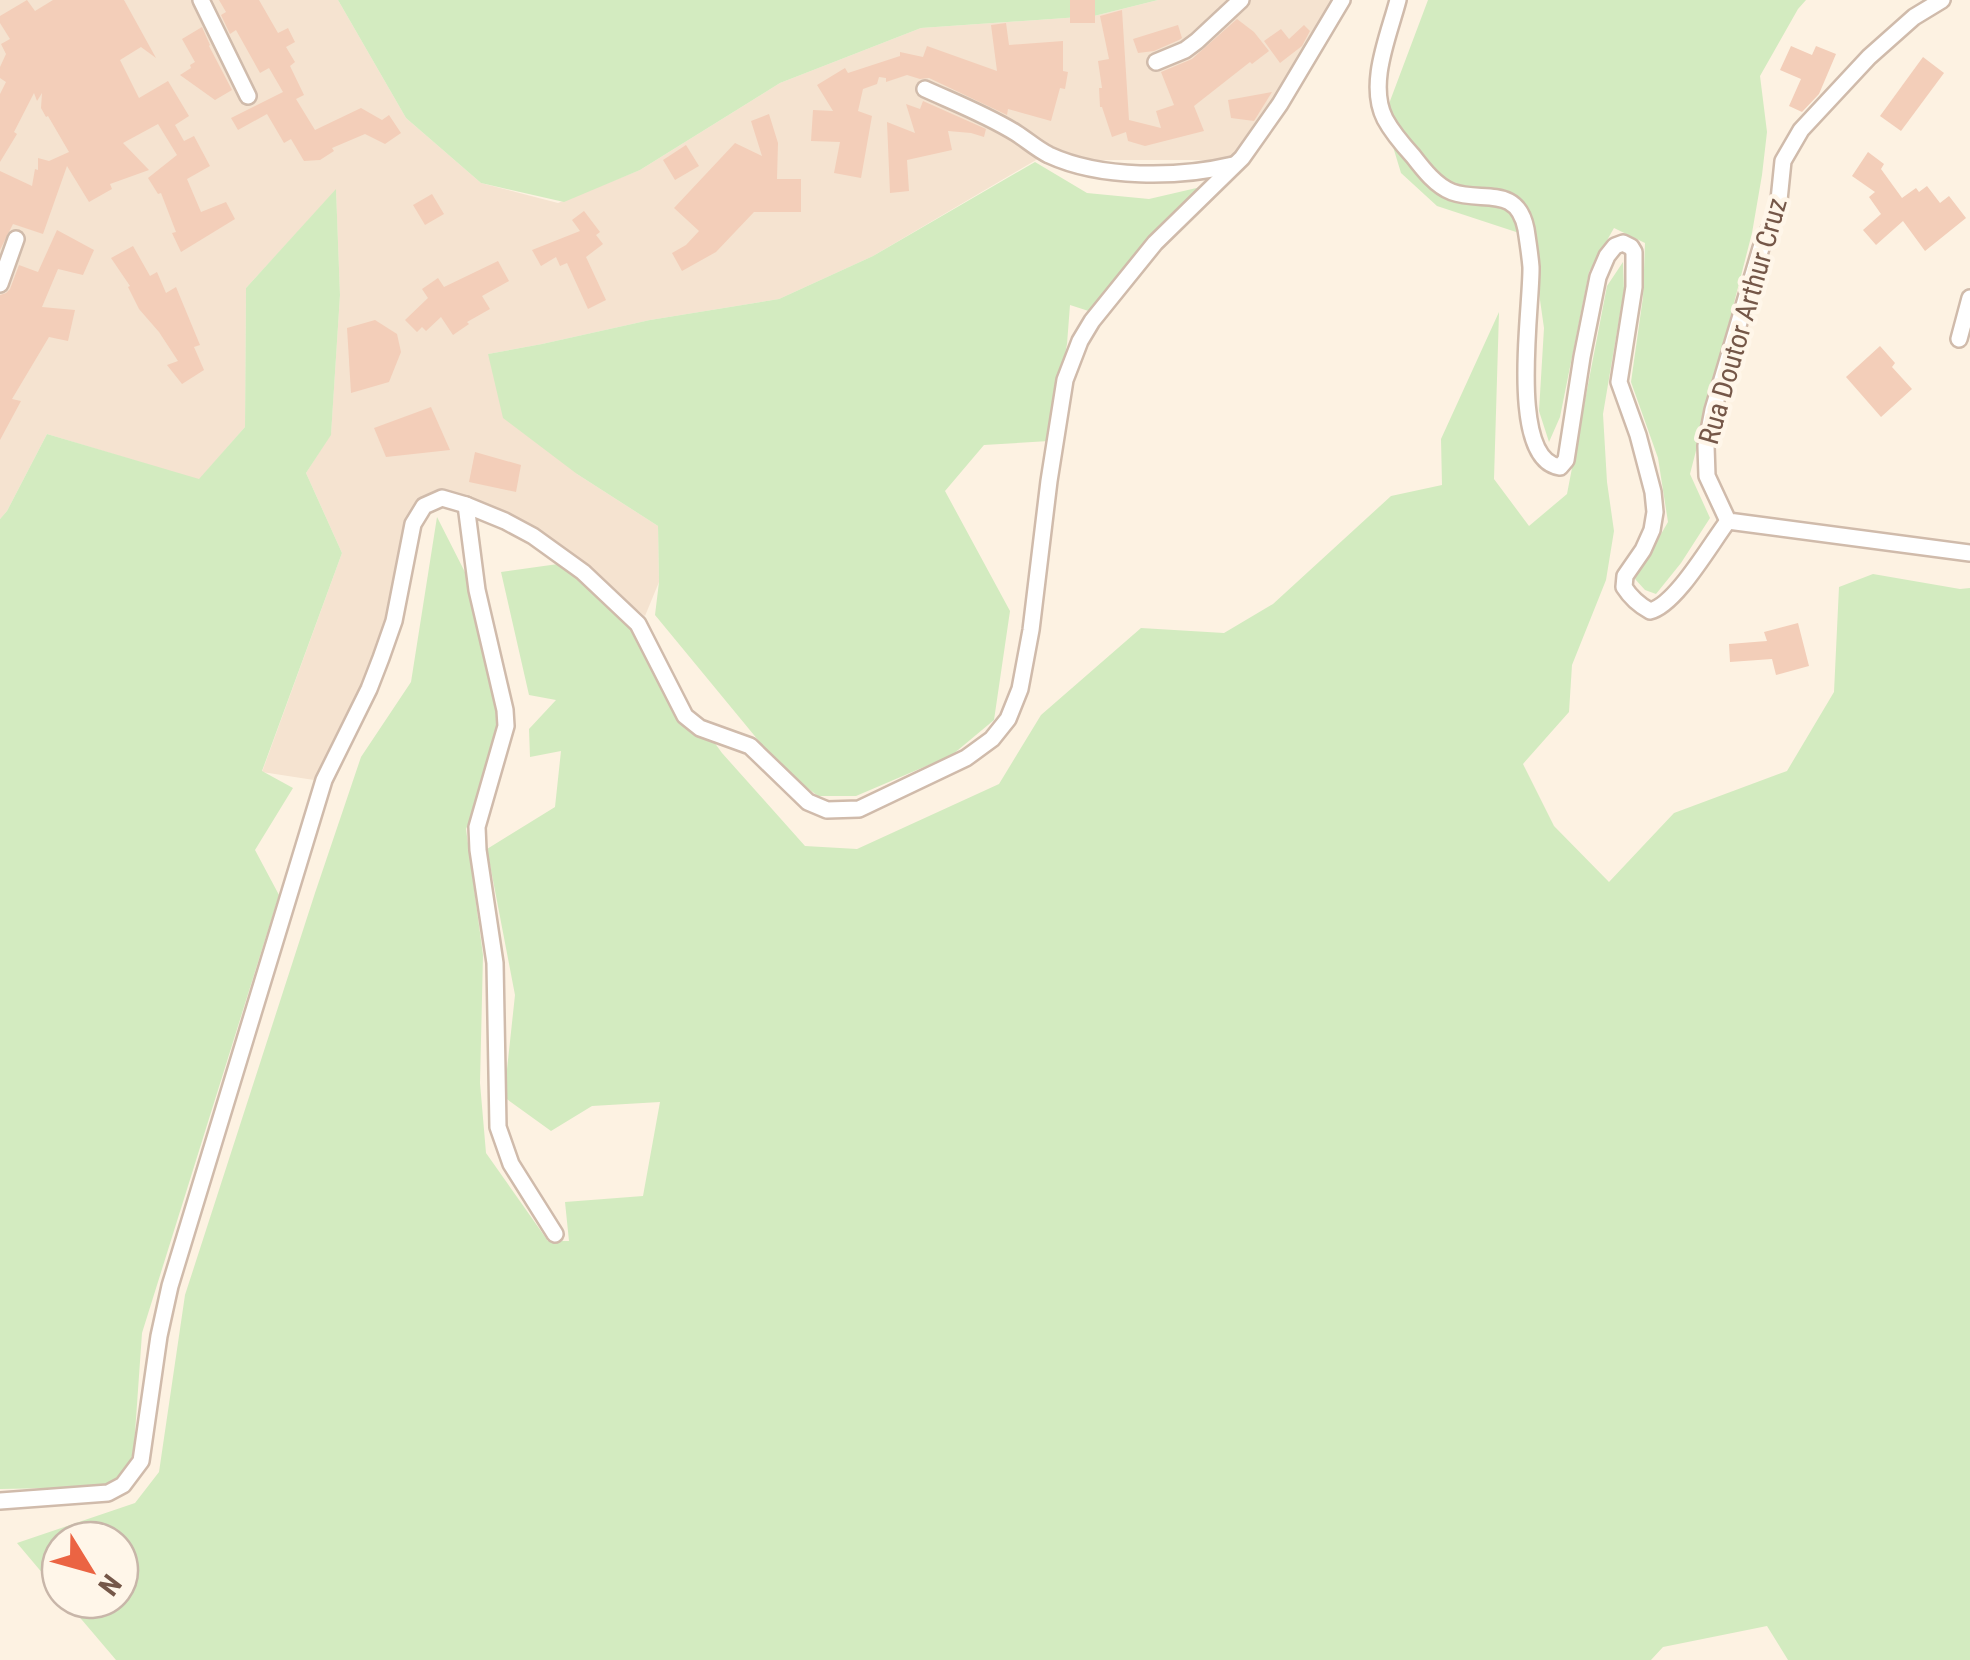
<svg xmlns="http://www.w3.org/2000/svg" width="1970" height="1660" font-family="'Roboto Condensed',sans-serif">
<style>
.residential{fill:#f5e3d0}
.green{fill:#d3ebc0}
.building{fill:#f3ceb9}
.lines{fill:none;stroke-linecap:round;stroke-linejoin:round}
.minor-casing{stroke:#d0bbab;stroke-width:20}
.minor{stroke:#fff;stroke-width:15}
.labels{text-anchor:middle;dominant-baseline:central;stroke-width:9;stroke-linejoin:round;paint-order:stroke}
.street-label{font-size:28px;fill:#755748;stroke:#fff6e9}
</style>
<rect width="100%" height="100%" fill="#fdf2e2"/>
<path class="residential" d="M 0,0 L 338,0 L 406,118 L 481,183 L 558,203 L 640,170 L 780,83 L 921,28 L 1094,16 L 1158,0 L 1338,0 L 1278,102 L 1238,154 L 1213,160 L 1089,160 L 1053,150 L 873,256 L 779,299 L 650,320 L 542,344 L 488,354 L 577,474 L 658,526 L 659,582 L 645,616 L 581,564 L 459,500 L 424,508 L 404,590 L 400,628 L 386,666 L 327,782 L 262,772 L 342,553 L 306,473 L 331,434 L 340,295 L 336,190 L 246,288 L 245,427 L 199,480 L 47,434 L 7,511 L 0,519 Z"/>
<g class="green">
<path d="M 338,0 L 1158,0 L 1094,16 L 921,28 L 780,83 L 640,170 L 564,202 L 481,183 L 406,118 Z"/>
<path d="M 1428,0 L 1806,0 L 1798,9 L 1760,76 L 1767,132 L 1762,175 L 1752,233 L 1690,474 L 1710,518 L 1681,563 L 1656,594 L 1645,590 L 1635,579 L 1668,522 L 1658,458 L 1631,382 L 1643,297 L 1645,243 L 1614,228 L 1589,272 L 1560,417 L 1549,442 L 1539,411 L 1544,328 L 1531,237 L 1437,206 L 1401,173 L 1384,117 Z"/>
<path d="M 1035,162 L 1087,193 L 1149,199 L 1218,183 L 1104,316 L 1070,305 L 1067,344 L 1049,441 L 984,445 L 945,491 L 1010,611 L 994,720 L 952,755 L 856,796 L 818,796 L 782,769 L 655,615 L 659,582 L 658,526 L 577,474 L 503,418 L 488,354 L 542,344 L 650,320 L 779,299 L 873,256 Z"/>
<path d="M 336,189 L 340,295 L 331,435 L 306,473 L 342,553 L 262,771 L 293,788 L 255,850 L 279,895 L 142,1333 L 134,1447 L 127,1476 L 110,1487 L 0,1489 L 0,519 L 7,511 L 47,434 L 199,479 L 245,427 L 246,288 Z"/>
<path d="M 1623,262 L 1624,290 L 1603,414 L 1607,482 L 1614,531 L 1606,580 L 1572,665 L 1569,712 L 1523,764 L 1554,826 L 1609,882 L 1674,813 L 1787,771 L 1834,692 L 1839,587 L 1873,574 L 1960,589 L 1970,588 L 1970,1660 L 1788,1660 L 1767,1626 L 1663,1647 L 1651,1660 L 116,1660 L 65,1600 L 120,1600 L 120,1540 L 60,1540 L 60,1594 L 17,1543 L 135,1503 L 159,1472 L 185,1295 L 315,893 L 361,757 L 411,682 L 437,517 L 472,586 L 509,727 L 466,829 L 483,955 L 480,1083 L 486,1153 L 548,1241 L 569,1241 L 565,1202 L 643,1196 L 660,1102 L 592,1106 L 551,1131 L 504,1097 L 515,995 L 487,849 L 555,807 L 561,751 L 530,757 L 529,729 L 556,700 L 529,695 L 501,572 L 558,564 L 615,605 L 722,753 L 805,846 L 857,849 L 999,784 L 1041,715 L 1141,628 L 1224,633 L 1273,604 L 1391,496 L 1442,485 L 1441,439 L 1499,312 L 1494,479 L 1529,526 L 1567,494 L 1607,286 Z"/>
</g>
<g class="building">
<path d="M 27,0 L 35,11 L 53,0 L 124,0 L 156,58 L 141,47 L 120,60 L 139,98 L 168,81 L 189,116 L 175,125 L 184,141 L 194,136 L 210,166 L 187,179 L 201,212 L 226,202 L 235,219 L 181,252 L 172,233 L 176,232 L 161,193 L 158,194 L 148,178 L 177,155 L 158,124 L 123,143 L 149,170 L 110,184 L 112,189 L 89,202 L 67,166 L 43,234 L 13,224 L 0,250 L 0,171 L 32,186 L 35,169 L 38,170 L 38,158 L 49,161 L 69,152 L 48,116 L 46,117 L 41,108 L 42,93 L 37,101 L 34,93 L 14,132 L 17,134 L 0,162 L 0,94 L 6,82 L 0,78 L 0,67 L 6,54 L 1,44 L 10,39 L 0,23 L 0,16 Z"/>
<path d="M 219,0 L 259,0 L 278,33 L 288,28 L 295,42 L 286,47 L 295,62 L 290,66 L 304,95 L 296,99 L 315,130 L 361,108 L 382,120 L 389,115 L 401,133 L 385,144 L 365,134 L 332,148 L 334,151 L 320,160 L 304,161 L 291,139 L 284,143 L 267,114 L 238,130 L 231,118 L 283,92 L 269,68 L 260,73 L 236,30 L 230,34 L 221,15 L 226,12 Z"/>
<rect x="1070" y="0" width="25" height="23"/>
<path d="M 1122,10 L 1129,120 L 1161,128 L 1156,111 L 1174,105 L 1161,72 L 1192,59 L 1237,19 L 1254,32 L 1269,51 L 1252,64 L 1250,62 L 1194,106 L 1204,131 L 1145,146 L 1128,141 L 1126,132 L 1112,137 L 1102,107 L 1100,107 L 1099,88 L 1102,88 L 1098,61 L 1109,59 L 1100,16 Z"/>
<path d="M 1006,23 L 1009,45 L 1063,41 L 1063,71 L 1068,72 L 1065,89 L 1060,88 L 1051,121 L 1008,109 L 1007,115 L 929,78 L 920,79 L 907,75 L 886,82 L 886,78 L 879,77 L 877,84 L 863,89 L 858,111 L 872,116 L 861,178 L 834,173 L 840,142 L 811,141 L 813,110 L 833,111 L 817,85 L 845,68 L 848,73 L 900,56 L 900,52 L 923,57 L 927,46 L 997,71 L 991,25 Z"/>
<path d="M 1178,25 L 1182,38 L 1179,40 L 1154,51 L 1138,53 L 1133,39 Z"/>
<path d="M 1304,25 L 1310,31 L 1302,46 L 1280,63 L 1264,41 L 1281,29 L 1289,39 Z"/>
<path d="M 202,27 L 210,45 L 209,46 L 232,90 L 215,100 L 180,75 L 191,68 L 190,65 L 195,62 L 182,39 Z"/>
<path d="M 1791,46 L 1812,55 L 1816,46 L 1836,54 L 1819,94 L 1802,112 L 1789,106 L 1801,79 L 1780,70 Z"/>
<path d="M 1923,57 L 1944,73 L 1901,131 L 1880,116 Z"/>
<path d="M 1272,92 L 1254,121 L 1231,118 L 1228,100 Z"/>
<path d="M 923,101 L 986,129 L 984,137 L 971,133 L 948,131 L 952,150 L 907,160 L 909,191 L 890,193 L 887,122 L 915,133 L 906,104 L 920,109 Z"/>
<path d="M 769,114 L 778,143 L 777,179 L 801,179 L 801,212 L 754,212 L 716,252 L 682,271 L 672,253 L 686,245 L 699,231 L 674,208 L 735,143 L 762,156 L 751,121 Z"/>
<path d="M 686,145 L 699,166 L 675,180 L 663,160 Z"/>
<path d="M 1868,152 L 1884,164 L 1881,169 L 1902,198 L 1916,188 L 1919,192 L 1927,186 L 1940,203 L 1949,196 L 1966,218 L 1925,251 L 1903,221 L 1876,245 L 1863,230 L 1881,214 L 1869,197 L 1875,192 L 1852,176 Z"/>
<path d="M 432,194 L 444,214 L 425,225 L 413,205 Z"/>
<path d="M 584,211 L 600,232 L 596,235 L 603,244 L 586,257 L 606,300 L 588,309 L 567,263 L 560,266 L 556,257 L 541,266 L 532,250 L 580,231 L 572,220 Z"/>
<path d="M 57,230 L 94,250 L 83,275 L 58,269 L 42,307 L 75,310 L 68,341 L 49,337 L 12,399 L 21,401 L 0,440 L 0,295 L 6,293 L 10,289 L 19,265 L 38,272 Z"/>
<path d="M 133,246 L 150,276 L 157,272 L 166,293 L 176,287 L 200,345 L 194,347 L 204,370 L 182,384 L 167,365 L 178,361 L 159,332 L 139,309 L 128,287 L 130,286 L 111,258 Z"/>
<path d="M 498,261 L 509,281 L 482,296 L 490,309 L 467,322 L 469,324 L 453,335 L 441,317 L 426,331 L 422,327 L 417,332 L 405,320 L 428,298 L 422,289 L 438,278 L 444,287 Z"/>
<path d="M 375,320 L 397,334 L 401,352 L 389,382 L 351,393 L 347,328 Z"/>
<path d="M 1880,346 L 1895,363 L 1892,367 L 1912,389 L 1881,417 L 1846,377 Z"/>
<path d="M 431,407 L 450,450 L 386,457 L 374,428 Z"/>
<path d="M 475,452 L 521,465 L 516,492 L 469,482 Z"/>
<path d="M 1798,623 L 1809,666 L 1776,675 L 1772,659 L 1730,662 L 1729,644 L 1767,641 L 1764,632 Z"/>
</g>
<g class="lines">
<g class="minor-casing">
<g id="minor">
<path d="M 201,0 L 248,96"/>
<path d="M 1398,0 C 1389,35 1367,84 1385,119 C 1392,132 1403,145 1413,156 C 1423,169 1436,186 1452,192 C 1482,203 1517,184 1526,229 C 1528,242 1530,255 1531,267 C 1532,306 1507,460 1560,467 L 1566,460 L 1582,357 L 1598,277 L 1607,256 L 1615,246 L 1623,243 L 1631,247 L 1634,252 L 1634,287 L 1619,382 L 1638,435 L 1653,492 L 1655,512 L 1652,530 L 1643,550 L 1625,576 L 1624,587 C 1631,598 1639,605 1650,611 C 1676,605 1711,543 1728,521"/>
<path d="M 1942,0 L 1914,17 L 1869,57 L 1801,130 L 1783,161 L 1778,210 L 1761,248 L 1713,410 L 1706,446 L 1707,476 L 1728,521 L 1970,553"/>
<path d="M 1156,62 L 1185,50 L 1197,41 L 1241,0"/>
<path d="M 925,89 C 956,103 987,115 1016,133 C 1027,140 1037,149 1049,155 C 1101,179 1178,178 1233,165"/>
<path d="M 0,284 L 16,239"/>
<path d="M 1959,339 L 1970,298"/>
<path d="M 466,505 L 477,590 L 505,710 L 506,726 L 477,827 L 478,850 L 495,963 L 498,1127 L 511,1164 L 555,1234"/>
<path d="M 0,1501 L 108,1493 L 123,1485 L 141,1461 L 159,1336 L 170,1286 L 324,780 L 369,689 L 381,658 L 394,621 L 413,524 L 424,506 L 442,498 L 466,505 L 505,521 L 533,536 L 583,572 L 638,624 L 685,716 L 700,728 L 750,746 L 808,802 L 827,810 L 859,809 L 966,758 L 992,739 L 1008,719 L 1020,689 L 1031,630 L 1049,481 L 1065,380 L 1080,341 L 1092,321 L 1155,243 L 1242,158 L 1280,104 L 1342,0"/>
</g>
</g>
<use href="#minor" class="minor"/>
</g>
<g class="labels">
<g class="street-label">
<text transform="translate(1743 321) rotate(-74)">Rua Doutor Arthur Cruz</text>
</g>
</g>
<g transform="translate(90 1570) rotate(127)"><circle r="48" fill="#fff6e9" stroke="#c8b6a9" stroke-width="2.5"/>
<path d="M0-8L18 38L0 25L-18 38Z" fill="#eb6443"/>
<text y="-15" font-size="28" font-weight="bold" text-anchor="middle" fill="#755748">N</text>
</g>
</svg>
